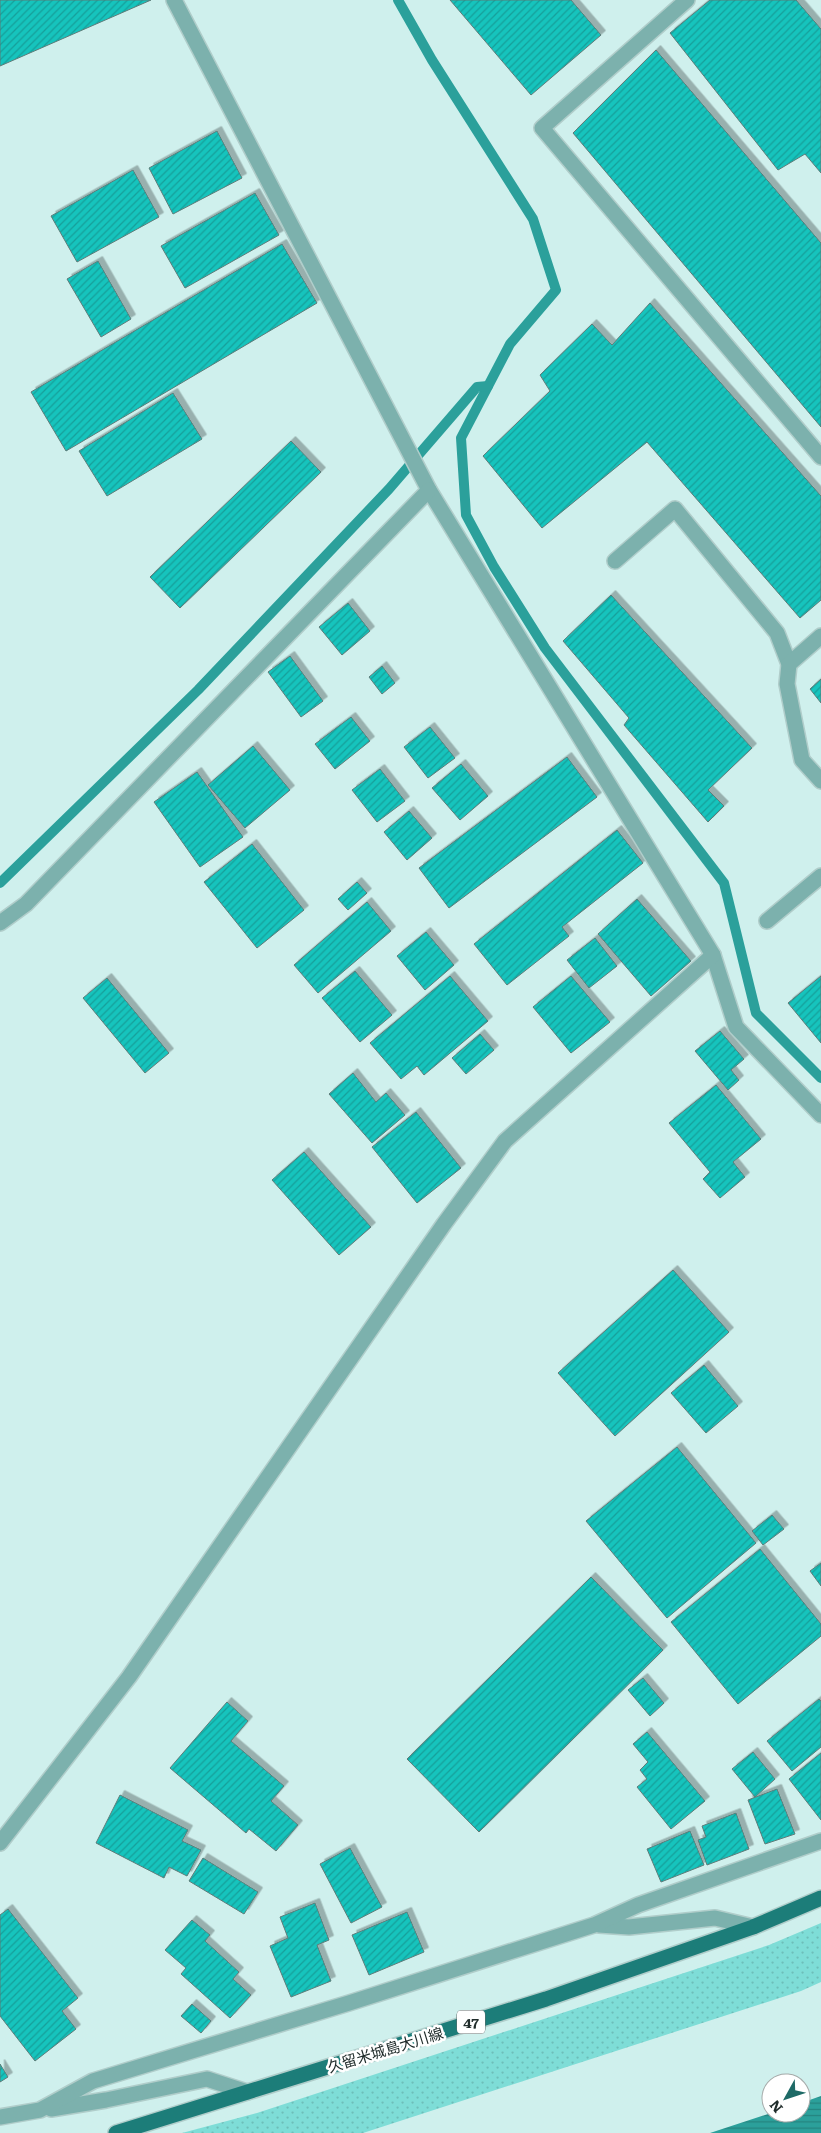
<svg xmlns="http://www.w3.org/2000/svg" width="821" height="2133" font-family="Literata,'Noto Sans JP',serif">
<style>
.grass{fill:url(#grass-dots)}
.water{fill:url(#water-rules)}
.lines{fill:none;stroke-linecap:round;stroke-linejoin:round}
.stream{stroke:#2ba09b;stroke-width:10}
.building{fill:url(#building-hatch);stroke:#5e7c79;filter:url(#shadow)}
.lane-casing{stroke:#b0cdca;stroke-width:18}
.street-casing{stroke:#b0cdca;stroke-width:18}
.primary-casing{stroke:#b0cdca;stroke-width:18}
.lane{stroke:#7cb1ad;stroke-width:15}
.street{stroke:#7cb1ad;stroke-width:15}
.primary{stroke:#1c7d79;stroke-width:15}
.labels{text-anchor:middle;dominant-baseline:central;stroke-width:5;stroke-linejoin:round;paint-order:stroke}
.shield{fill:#fff;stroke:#636b6b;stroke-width:1}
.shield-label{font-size:14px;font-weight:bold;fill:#202c2b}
.street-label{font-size:15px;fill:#202c2b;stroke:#fff}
</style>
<defs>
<pattern id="grass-dots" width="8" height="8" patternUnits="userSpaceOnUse" patternTransform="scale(1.25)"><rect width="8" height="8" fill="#7eddd7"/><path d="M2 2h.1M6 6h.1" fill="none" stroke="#6dbeb9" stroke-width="1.8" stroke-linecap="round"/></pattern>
<pattern id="water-rules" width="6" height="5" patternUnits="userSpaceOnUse" patternTransform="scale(1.25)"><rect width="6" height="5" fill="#2ba09b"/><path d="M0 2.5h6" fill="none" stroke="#24837f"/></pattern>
<pattern id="building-hatch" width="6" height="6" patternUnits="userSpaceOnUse" patternTransform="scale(1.25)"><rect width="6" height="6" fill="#14c4bd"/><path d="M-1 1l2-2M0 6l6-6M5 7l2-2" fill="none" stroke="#129f9a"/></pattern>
<filter id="shadow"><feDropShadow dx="4.5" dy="-4.5" stdDeviation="0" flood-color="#0004"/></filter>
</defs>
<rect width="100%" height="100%" fill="#cff0ed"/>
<path class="grass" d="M 821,1923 L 821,1982 L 801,1991 L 363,2133 L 182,2133 L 257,2113 L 769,1945 Z"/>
<path class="water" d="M 821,2096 L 821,2133 L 710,2133 L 771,2113 L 801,2113 L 801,2103 Z"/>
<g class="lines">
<g class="stream">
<path d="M 398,0 L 432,60 L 533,219 L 556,290 L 510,344 L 461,438 L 466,515 L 494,567 L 545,648 L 724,883 L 756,1013 L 821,1078"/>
<path d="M 0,883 L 198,690 L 389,489 L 477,387 L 488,386"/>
</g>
</g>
<g class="building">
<path d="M 0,0 L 151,0 L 0,66 Z"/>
<path d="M 450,0 L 571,0 L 601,35 L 531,95 Z"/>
<path d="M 710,0 L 796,0 L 821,29 L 821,173 L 805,154 L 778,170 L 670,33 Z"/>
<path d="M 656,50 L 821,243 L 821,427 L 573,133 Z"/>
<path d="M 217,131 L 242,178 L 173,214 L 149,168 Z"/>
<path d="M 133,170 L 159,217 L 77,262 L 51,216 Z"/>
<path d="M 255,193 L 279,235 L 185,288 L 161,246 Z"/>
<path d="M 282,244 L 317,303 L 66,451 L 31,392 Z"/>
<path d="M 98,261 L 131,319 L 101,337 L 67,279 Z"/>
<path d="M 650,303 L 821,496 L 821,600 L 800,618 L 647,442 L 542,528 L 483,456 L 550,391 L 540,375 L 592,324 L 612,345 Z"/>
<path d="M 173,393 L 202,439 L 107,496 L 79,451 Z"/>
<path d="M 291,441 L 321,472 L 180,608 L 150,577 Z"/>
<path d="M 611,595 L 752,748 L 708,790 L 724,806 L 708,822 L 624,725 L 629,718 L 563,641 Z"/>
<path d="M 348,603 L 370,631 L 342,655 L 319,627 Z"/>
<path d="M 290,656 L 323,701 L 301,717 L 268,672 Z"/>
<path d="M 382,666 L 395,683 L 382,694 L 369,677 Z"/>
<path d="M 821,679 L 821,703 L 810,689 Z"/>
<path d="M 351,717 L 370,741 L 335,769 L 315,744 Z"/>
<path d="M 430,727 L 455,758 L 428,778 L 404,747 Z"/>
<path d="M 253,746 L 290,790 L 245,828 L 208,785 Z"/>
<path d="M 567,757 L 597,797 L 449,908 L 419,868 Z"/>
<path d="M 461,764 L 488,796 L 460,820 L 432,788 Z"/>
<path d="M 380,769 L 405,801 L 377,822 L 352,790 Z"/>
<path d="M 197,772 L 243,837 L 200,867 L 154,802 Z"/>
<path d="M 409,811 L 432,838 L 407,860 L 384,832 Z"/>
<path d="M 617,830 L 643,863 L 562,927 L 569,936 L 507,985 L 474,944 Z"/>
<path d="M 252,844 L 304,910 L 257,948 L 204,882 Z"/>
<path d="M 357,882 L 367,893 L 348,910 L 338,899 Z"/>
<path d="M 637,899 L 691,961 L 651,996 L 598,934 Z"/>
<path d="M 367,902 L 391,931 L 318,993 L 294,965 Z"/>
<path d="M 426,932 L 454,965 L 425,990 L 397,956 Z"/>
<path d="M 595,938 L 617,966 L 589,988 L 567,960 Z"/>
<path d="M 355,971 L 392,1015 L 360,1042 L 322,998 Z"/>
<path d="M 450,976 L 488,1021 L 424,1075 L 417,1066 L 401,1079 L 370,1043 Z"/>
<path d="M 571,976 L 610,1022 L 571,1053 L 533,1007 Z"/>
<path d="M 821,976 L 821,1043 L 788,1003 Z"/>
<path d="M 107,978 L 169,1053 L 145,1073 L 83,998 Z"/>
<path d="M 720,1031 L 744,1059 L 731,1070 L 739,1080 L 728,1090 L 695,1051 Z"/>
<path d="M 480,1034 L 494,1050 L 466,1074 L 452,1058 Z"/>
<path d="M 353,1073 L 376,1102 L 386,1093 L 405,1115 L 372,1143 L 329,1094 Z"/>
<path d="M 716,1085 L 761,1139 L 733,1162 L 745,1177 L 720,1198 L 703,1179 L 710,1172 L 669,1123 Z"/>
<path d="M 416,1112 L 461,1168 L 417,1203 L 372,1147 Z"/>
<path d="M 304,1152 L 371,1227 L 339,1255 L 272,1180 Z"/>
<path d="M 673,1270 L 729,1332 L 615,1436 L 558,1373 Z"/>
<path d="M 704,1365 L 738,1406 L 706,1433 L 671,1393 Z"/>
<path d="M 677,1447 L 756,1543 L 667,1618 L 586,1521 Z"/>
<path d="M 772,1515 L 784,1529 L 763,1545 L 752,1531 Z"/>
<path d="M 760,1549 L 821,1624 L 821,1636 L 738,1704 L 671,1622 Z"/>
<path d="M 821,1563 L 821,1586 L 810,1571 Z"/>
<path d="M 591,1577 L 663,1650 L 479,1832 L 407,1759 Z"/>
<path d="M 643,1678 L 664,1703 L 650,1716 L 628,1690 Z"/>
<path d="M 819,1699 L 821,1701 L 821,1747 L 792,1771 L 767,1741 Z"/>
<path d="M 227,1702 L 248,1721 L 231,1741 L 284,1786 L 271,1801 L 298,1825 L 276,1851 L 249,1829 L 246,1833 L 170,1768 Z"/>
<path d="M 647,1732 L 705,1801 L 671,1829 L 637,1787 L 647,1779 L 640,1770 L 648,1762 L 633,1744 Z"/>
<path d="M 753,1752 L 775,1779 L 755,1797 L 732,1769 Z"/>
<path d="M 821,1753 L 821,1820 L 789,1779 Z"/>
<path d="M 777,1789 L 795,1834 L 765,1844 L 748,1800 Z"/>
<path d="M 120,1795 L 188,1830 L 182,1841 L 201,1850 L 187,1876 L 169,1867 L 164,1878 L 96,1843 Z"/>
<path d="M 736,1813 L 749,1849 L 707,1865 L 698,1840 L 706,1837 L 702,1826 Z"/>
<path d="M 690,1831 L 704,1865 L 661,1882 L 647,1849 Z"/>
<path d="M 350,1848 L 382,1907 L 351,1923 L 320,1864 Z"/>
<path d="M 203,1858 L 258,1892 L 244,1914 L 189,1881 Z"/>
<path d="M 315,1903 L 329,1940 L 317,1945 L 331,1981 L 291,1997 L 270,1946 L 288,1938 L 280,1917 Z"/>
<path d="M 8,1909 L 78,1998 L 62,2011 L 76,2029 L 35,2061 L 0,2016 L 0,1915 Z"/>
<path d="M 407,1912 L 424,1952 L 369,1975 L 352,1935 Z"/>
<path d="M 192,1920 L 210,1935 L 205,1941 L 239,1972 L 233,1979 L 251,1995 L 230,2018 L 181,1974 L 186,1968 L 165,1950 Z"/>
<path d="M 192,2004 L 211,2021 L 201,2033 L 181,2016 Z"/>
<path d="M 0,2064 L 8,2077 L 0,2082 Z"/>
</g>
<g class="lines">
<g class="lane-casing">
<g id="lane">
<path d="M 687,0 L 542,128 L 821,457"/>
<path d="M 615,561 L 675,509 L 777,633 L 789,664 L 787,684 L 802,760 L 821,781"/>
<path d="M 789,664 L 821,636"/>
<path d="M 767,921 L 821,876"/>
</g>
</g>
<g class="street-casing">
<g id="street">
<path d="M 174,0 L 429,490 L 713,955 L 736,1027 L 821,1115"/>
<path d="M 0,923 L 26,904 L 429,490"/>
<path d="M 0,1843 L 129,1677 L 444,1224 L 505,1141 L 713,955"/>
<path d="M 599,1925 L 629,1927 L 715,1918 L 753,1927"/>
<path d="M 51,2109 L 106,2100 L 207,2079 L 247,2092"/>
<path d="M 0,2117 L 40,2110 L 93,2081 L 349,2003 L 594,1925 L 638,1905 L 821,1841"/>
</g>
</g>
<g class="primary-casing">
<path id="primary" d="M 116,2133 L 546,1999 L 753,1927 L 821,1898"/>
</g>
<use href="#lane" class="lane"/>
<use href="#street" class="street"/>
<use href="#primary" class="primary"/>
</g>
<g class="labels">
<rect class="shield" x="457" y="2010.5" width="28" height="23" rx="4"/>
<g class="shield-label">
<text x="471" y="2022">47</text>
</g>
<g class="street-label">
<text transform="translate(385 2049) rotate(-17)">久留米城島大川線</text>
</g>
</g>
<g transform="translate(786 2098) rotate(230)"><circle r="24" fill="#ffffff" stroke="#a6abaa"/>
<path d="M0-4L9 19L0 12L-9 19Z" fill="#1e6a66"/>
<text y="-8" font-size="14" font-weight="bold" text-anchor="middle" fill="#202c2b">N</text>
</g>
</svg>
